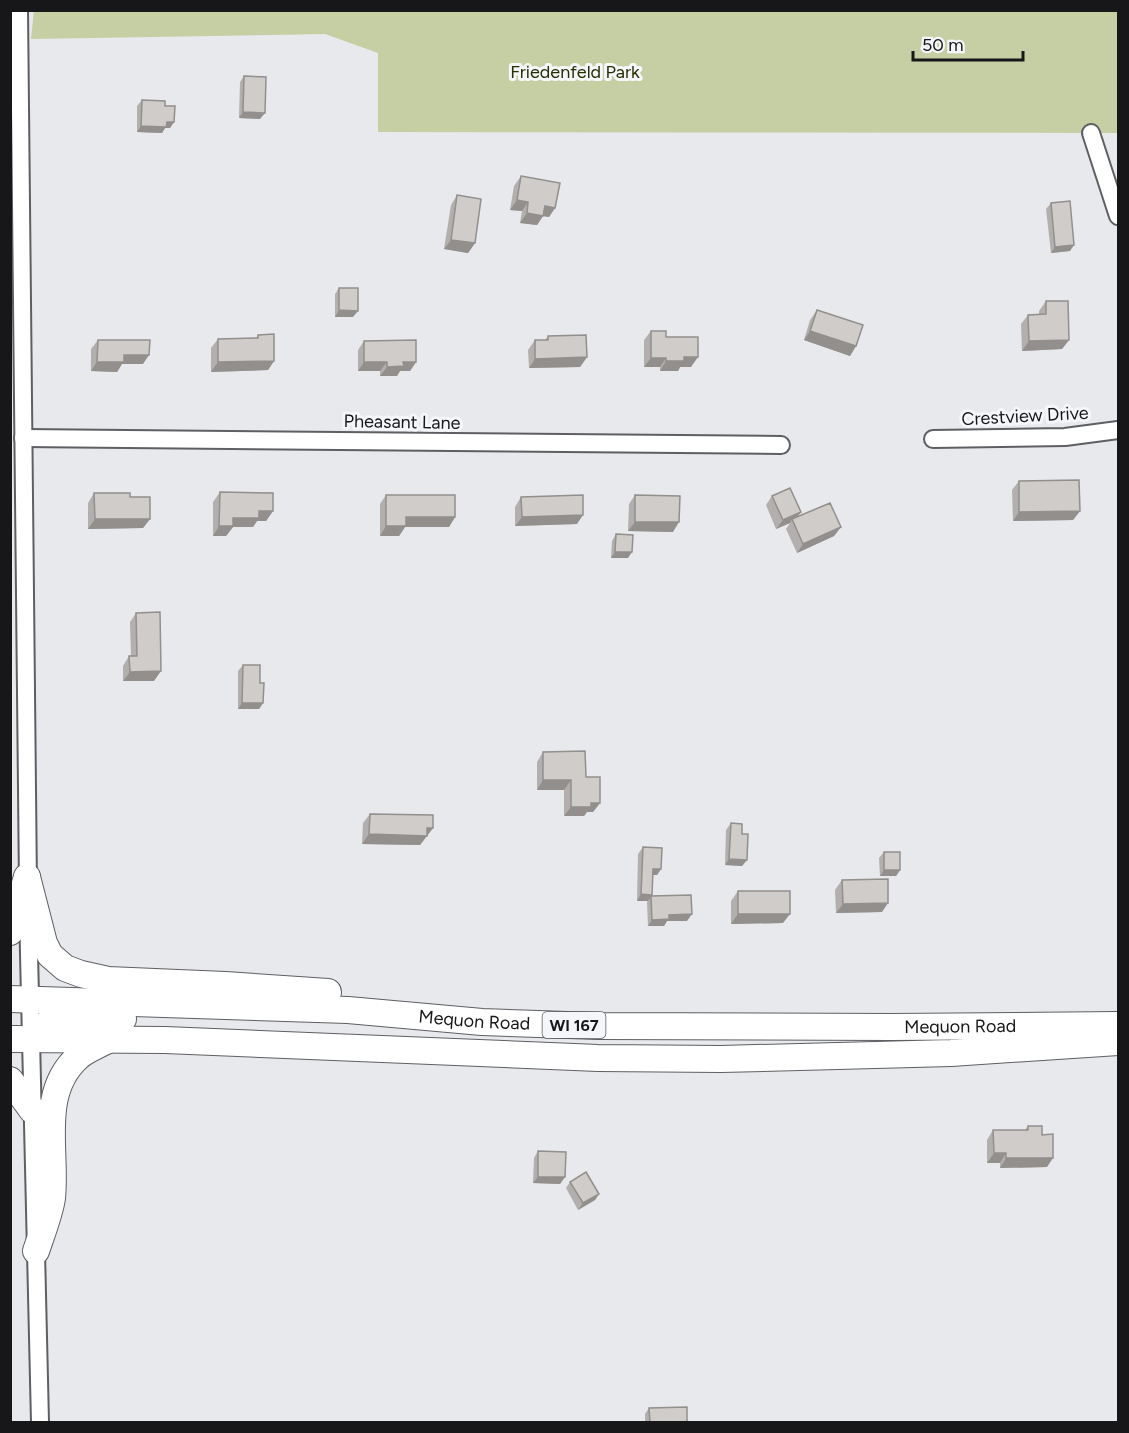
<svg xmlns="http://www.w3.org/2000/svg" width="1129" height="1433" font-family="Figtree,sans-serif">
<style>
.green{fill:#c6cea3}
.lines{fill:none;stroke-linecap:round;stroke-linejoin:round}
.minor-casing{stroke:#5d5f62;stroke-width:20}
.primary-casing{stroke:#5d5f62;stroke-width:28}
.minor{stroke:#fff;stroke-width:16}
.primary{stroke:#fff;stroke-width:26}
.wall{fill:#b3afae}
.shaded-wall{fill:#928f8d}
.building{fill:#d0ccca;stroke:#928f8d;stroke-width:1.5}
.labels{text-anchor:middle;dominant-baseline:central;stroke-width:6;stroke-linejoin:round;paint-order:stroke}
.shield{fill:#f4f6fa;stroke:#595a5c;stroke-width:1.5}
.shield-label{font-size:16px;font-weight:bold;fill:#171719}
.park-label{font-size:18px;fill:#282e00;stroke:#f4f6fa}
.street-label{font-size:18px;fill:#171719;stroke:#f4f6fa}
</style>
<rect width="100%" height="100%" fill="#e7e9ec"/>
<path class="green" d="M 34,10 L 1118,11 L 1118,133 L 378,132 L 378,53 L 325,34 L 31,39 Z"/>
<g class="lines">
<g class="minor-casing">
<g id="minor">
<path d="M 19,10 L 28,886"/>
<path d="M 1091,133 L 1118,216"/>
<path d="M 23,438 L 781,445"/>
<path d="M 933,439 L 1065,437 L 1118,430"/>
<path d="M 28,911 L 40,1422"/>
</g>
</g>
<g class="primary-casing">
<g id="primary">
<path d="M 27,877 L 44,943 L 50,955 L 65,968 L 81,974 L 108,980 L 225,985 L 328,992"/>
<path d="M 10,932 L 27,877"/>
<path id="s1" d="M 10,999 L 348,1010 L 482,1022 L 598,1026 L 892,1027 L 1118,1025"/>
<path d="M 10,1039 L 165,1040 L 598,1058 L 721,1059 L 951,1053 L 1118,1042"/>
<path d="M 30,1039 C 36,1034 41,1027 48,1023 C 64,1015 104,1019 123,1019"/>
<path d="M 10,1080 L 32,1110"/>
<path d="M 36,1251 C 41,1236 50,1213 52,1198 C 57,1151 38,1093 78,1057 C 86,1050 97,1046 106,1041"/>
</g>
</g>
<use href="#minor" class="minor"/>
<use href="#primary" class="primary"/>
</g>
<g class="wall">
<path d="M 244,76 L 260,119 L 239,118 L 240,82 Z"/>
<path d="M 142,100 L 165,106 L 174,122 L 170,128 L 165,128 L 162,133 L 137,132 L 137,106 Z"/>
<path d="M 521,176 L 555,208 L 549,217 L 543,216 L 537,225 L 520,223 L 522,211 L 510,210 L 514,186 Z"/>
<path d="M 457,195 L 475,243 L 468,253 L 444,249 L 451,205 Z"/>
<path d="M 1051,203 L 1070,251 L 1051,253 L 1046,209 Z"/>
<path d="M 339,288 L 353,317 L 335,317 L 335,294 Z"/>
<path d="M 1046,301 L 1069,340 L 1062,349 L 1022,351 L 1021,324 L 1028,315 L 1039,315 L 1039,311 Z"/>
<path d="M 817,310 L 856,346 L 850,356 L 804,340 L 810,320 Z"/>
<path d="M 651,331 L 666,337 L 691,367 L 680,367 L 678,371 L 660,371 L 660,367 L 644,367 L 644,340 Z"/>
<path d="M 258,335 L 274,361 L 268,370 L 211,372 L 211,348 L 218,339 L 256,338 Z"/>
<path d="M 548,336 L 587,357 L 580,367 L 529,368 L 528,350 L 535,340 L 545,340 Z"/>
<path d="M 98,340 L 143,364 L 122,364 L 117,372 L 91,371 L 91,349 Z"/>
<path d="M 364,341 L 416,362 L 410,371 L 400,371 L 397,376 L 380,376 L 380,371 L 358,371 L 358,350 Z"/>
<path d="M 1019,481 L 1080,511 L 1073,520 L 1013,521 L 1012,490 Z"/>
<path d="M 220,492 L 273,511 L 266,521 L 257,521 L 253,527 L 233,527 L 226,536 L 213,536 L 213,502 Z"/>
<path d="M 94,493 L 150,519 L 143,528 L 88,529 L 88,503 Z"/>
<path d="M 386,495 L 455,517 L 449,527 L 405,527 L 399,536 L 380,536 L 380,504 Z"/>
<path d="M 635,495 L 673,532 L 628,531 L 629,504 Z"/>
<path d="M 772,496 L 801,512 L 797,517 L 841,527 L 834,536 L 797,553 L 786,529 L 790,523 L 776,529 L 766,505 Z"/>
<path d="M 521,497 L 577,524 L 515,526 L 515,507 Z"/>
<path d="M 616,534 L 628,558 L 611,558 L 612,541 Z"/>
<path d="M 136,613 L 154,681 L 123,681 L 123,666 L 129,656 L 131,656 L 130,622 Z"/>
<path d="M 243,665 L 260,683 L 263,703 L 259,709 L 238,709 L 238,671 Z"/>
<path d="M 543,752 L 586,777 L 600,803 L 593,812 L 587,812 L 584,816 L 564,816 L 564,790 L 537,790 L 537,762 Z"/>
<path d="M 370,814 L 433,828 L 420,845 L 362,844 L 363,823 Z"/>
<path d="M 731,823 L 742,834 L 747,860 L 742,866 L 725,865 L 726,830 Z"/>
<path d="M 643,847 L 661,869 L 657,875 L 653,875 L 652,895 L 648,901 L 637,901 L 638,854 Z"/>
<path d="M 884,852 L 900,870 L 896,876 L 880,876 L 879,858 Z"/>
<path d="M 842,880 L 882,912 L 836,913 L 835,890 Z"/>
<path d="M 738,891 L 783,923 L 731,924 L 731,901 Z"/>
<path d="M 651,896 L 687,921 L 667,921 L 664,926 L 648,926 L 647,902 Z"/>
<path d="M 1028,1126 L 1042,1135 L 1047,1167 L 1000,1168 L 1000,1163 L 987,1163 L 987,1140 L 993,1130 L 1025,1130 Z"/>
<path d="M 538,1151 L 565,1177 L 560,1184 L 533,1183 L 534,1158 Z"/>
<path d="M 570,1182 L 599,1194 L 595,1200 L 578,1210 L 566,1188 Z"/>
<path d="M 649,1408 L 687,1422 L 645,1422 L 645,1414 Z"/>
</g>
<g class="shaded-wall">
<path d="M 243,112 L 265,113 L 260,119 L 239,118 Z"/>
<path d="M 167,122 L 174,122 L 170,128 L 165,128 L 162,133 L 137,132 L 141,126 Z"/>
<path d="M 517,200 L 528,202 L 522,211 L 510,210 Z"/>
<path d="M 545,206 L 555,208 L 549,217 L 543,216 L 537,225 L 520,223 L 527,213 Z"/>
<path d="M 451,240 L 475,243 L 468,253 L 444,249 Z"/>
<path d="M 1074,245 L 1070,251 L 1051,253 L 1055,247 Z"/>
<path d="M 339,310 L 358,311 L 353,317 L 335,317 Z"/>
<path d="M 810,331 L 856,346 L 850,356 L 804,340 Z"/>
<path d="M 1069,340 L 1062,349 L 1022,351 L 1029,341 Z"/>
<path d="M 124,355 L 149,355 L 143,364 L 122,364 L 117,372 L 91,371 L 97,362 Z"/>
<path d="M 587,357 L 580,367 L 529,368 L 535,359 Z"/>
<path d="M 684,357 L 698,357 L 691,367 L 680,367 L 678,371 L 660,371 L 666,361 Z"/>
<path d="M 651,358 L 666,358 L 660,367 L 644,367 Z"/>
<path d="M 274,361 L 268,370 L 211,372 L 218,362 Z"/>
<path d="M 364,362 L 387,362 L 380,371 L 358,371 Z"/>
<path d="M 403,362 L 416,362 L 410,371 L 400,371 L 397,376 L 380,376 L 387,367 Z"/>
<path d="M 259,511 L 273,511 L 266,521 L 257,521 L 253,527 L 233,527 L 226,536 L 213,536 L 219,526 L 233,518 Z"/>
<path d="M 1080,511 L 1073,520 L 1013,521 L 1019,512 Z"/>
<path d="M 801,512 L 794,521 L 792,519 L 790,523 L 776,529 L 783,520 Z"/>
<path d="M 583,515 L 577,524 L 515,526 L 522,517 Z"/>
<path d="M 406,517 L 455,517 L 449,527 L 405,527 L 399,536 L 380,536 L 386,526 Z"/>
<path d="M 95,519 L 150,519 L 143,528 L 88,529 Z"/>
<path d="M 635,522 L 679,522 L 673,532 L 628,531 Z"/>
<path d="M 841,527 L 834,536 L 797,553 L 803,544 Z"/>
<path d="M 615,552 L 632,552 L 628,558 L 611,558 Z"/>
<path d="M 161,671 L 154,681 L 123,681 L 130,672 Z"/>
<path d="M 242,703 L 263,703 L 259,709 L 238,709 Z"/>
<path d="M 543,780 L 571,780 L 564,790 L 537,790 Z"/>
<path d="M 591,803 L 600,803 L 593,812 L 587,812 L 584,816 L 564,816 L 571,807 Z"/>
<path d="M 427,828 L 433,828 L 420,845 L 362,844 L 369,834 Z"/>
<path d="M 729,859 L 747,860 L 742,866 L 725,865 Z"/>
<path d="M 653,869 L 661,869 L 657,875 L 649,875 Z"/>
<path d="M 884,870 L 900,870 L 896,876 L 880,876 Z"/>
<path d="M 641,894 L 652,895 L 648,901 L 637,901 Z"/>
<path d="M 888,903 L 882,912 L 836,913 L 843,904 Z"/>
<path d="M 692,914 L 687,921 L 667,921 L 664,926 L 648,926 L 652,920 L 669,915 Z"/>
<path d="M 738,914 L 790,914 L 783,923 L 731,924 Z"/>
<path d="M 994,1153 L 1006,1153 L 1000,1163 L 987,1163 Z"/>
<path d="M 1006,1158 L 1053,1158 L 1047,1167 L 1000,1168 Z"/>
<path d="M 538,1177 L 565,1177 L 560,1184 L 533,1183 Z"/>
<path d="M 599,1194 L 595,1200 L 578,1210 L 583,1203 Z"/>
</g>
<g class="building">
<path d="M 244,76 L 266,77 L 265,113 L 243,112 Z"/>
<path d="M 142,100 L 165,101 L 165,106 L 175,106 L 174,122 L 167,122 L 166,127 L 141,126 Z"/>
<path d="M 521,176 L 560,183 L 555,208 L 545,206 L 543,216 L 527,213 L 528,202 L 517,200 Z"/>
<path d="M 457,195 L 481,199 L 475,243 L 451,240 Z"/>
<path d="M 1070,201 L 1074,245 L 1055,247 L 1051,203 Z"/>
<path d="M 339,288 L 358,288 L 358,311 L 339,310 Z"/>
<path d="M 1046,301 L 1068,301 L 1069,340 L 1029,341 L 1028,315 L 1046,314 Z"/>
<path d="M 817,310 L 863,325 L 856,346 L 810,331 Z"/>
<path d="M 651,331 L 666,331 L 666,337 L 698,337 L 698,357 L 684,357 L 684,361 L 666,361 L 666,358 L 651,358 Z"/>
<path d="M 274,334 L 274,361 L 218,362 L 218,339 L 258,338 L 258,335 Z"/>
<path d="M 586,335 L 587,357 L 535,359 L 535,340 L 548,340 L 548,336 Z"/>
<path d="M 98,340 L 150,340 L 149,355 L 124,355 L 124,362 L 97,362 Z"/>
<path d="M 416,340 L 416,362 L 403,362 L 404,366 L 387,367 L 387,362 L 364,362 L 364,341 Z"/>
<path d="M 1079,480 L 1080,511 L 1019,512 L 1019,481 Z"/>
<path d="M 790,488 L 801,512 L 783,520 L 772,496 Z"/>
<path d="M 220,492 L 273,493 L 273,511 L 259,511 L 259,518 L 233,518 L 233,526 L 219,526 Z"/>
<path d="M 94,493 L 130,493 L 130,497 L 150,497 L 150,519 L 95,519 Z"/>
<path d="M 386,495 L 455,495 L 455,517 L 406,517 L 406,526 L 386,526 Z"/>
<path d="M 583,495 L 583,515 L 522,517 L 521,497 Z"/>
<path d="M 635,495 L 680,496 L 679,522 L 635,522 Z"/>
<path d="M 830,503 L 841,527 L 803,544 L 792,519 Z"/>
<path d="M 616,534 L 633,535 L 632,552 L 615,552 Z"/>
<path d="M 160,612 L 161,671 L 130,672 L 129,656 L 137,656 L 136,613 Z"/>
<path d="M 243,665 L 260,665 L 260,683 L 264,683 L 263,703 L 242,703 Z"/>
<path d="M 585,751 L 586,777 L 600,777 L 600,803 L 591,803 L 591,807 L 571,807 L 571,780 L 543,780 L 543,752 Z"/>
<path d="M 370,814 L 433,815 L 433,828 L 427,828 L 427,836 L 369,834 Z"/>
<path d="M 731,823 L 742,824 L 742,834 L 748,834 L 747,860 L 729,859 Z"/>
<path d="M 643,847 L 662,848 L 661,869 L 653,869 L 652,895 L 641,894 Z"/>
<rect x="884" y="852" width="16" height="18"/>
<path d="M 888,879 L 888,903 L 843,904 L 842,880 Z"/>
<rect x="738" y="891" width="52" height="23"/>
<path d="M 691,895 L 692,914 L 669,915 L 669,919 L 652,920 L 651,896 Z"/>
<path d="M 1028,1126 L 1042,1126 L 1042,1135 L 1053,1134 L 1053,1158 L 1006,1158 L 1006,1153 L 994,1153 L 993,1130 L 1028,1130 Z"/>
<path d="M 538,1151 L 566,1152 L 565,1177 L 538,1177 Z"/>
<path d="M 586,1172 L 599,1194 L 583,1203 L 570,1182 Z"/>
<path d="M 687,1407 L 687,1422 L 650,1422 L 649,1408 Z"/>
</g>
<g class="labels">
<rect class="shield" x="542.5" y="1012" width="63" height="26" rx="4.5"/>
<g class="shield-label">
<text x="574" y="1025">WI 167</text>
</g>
<g class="park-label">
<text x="575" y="72">Friedenfeld Park</text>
</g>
<g class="street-label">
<text transform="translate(1025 416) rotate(-3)">Crestview Drive</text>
<text transform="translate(402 422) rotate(1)">Pheasant Lane</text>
<text stroke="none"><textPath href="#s1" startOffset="465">Mequon Road</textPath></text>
<text stroke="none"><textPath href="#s1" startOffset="951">Mequon Road</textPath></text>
</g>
</g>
<rect width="1129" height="1433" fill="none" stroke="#171719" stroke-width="24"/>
<path d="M913 51v9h110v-9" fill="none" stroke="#171719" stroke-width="3"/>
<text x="922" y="51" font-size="18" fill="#171719" stroke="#f4f6fa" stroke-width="4.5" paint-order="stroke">50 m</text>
</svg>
